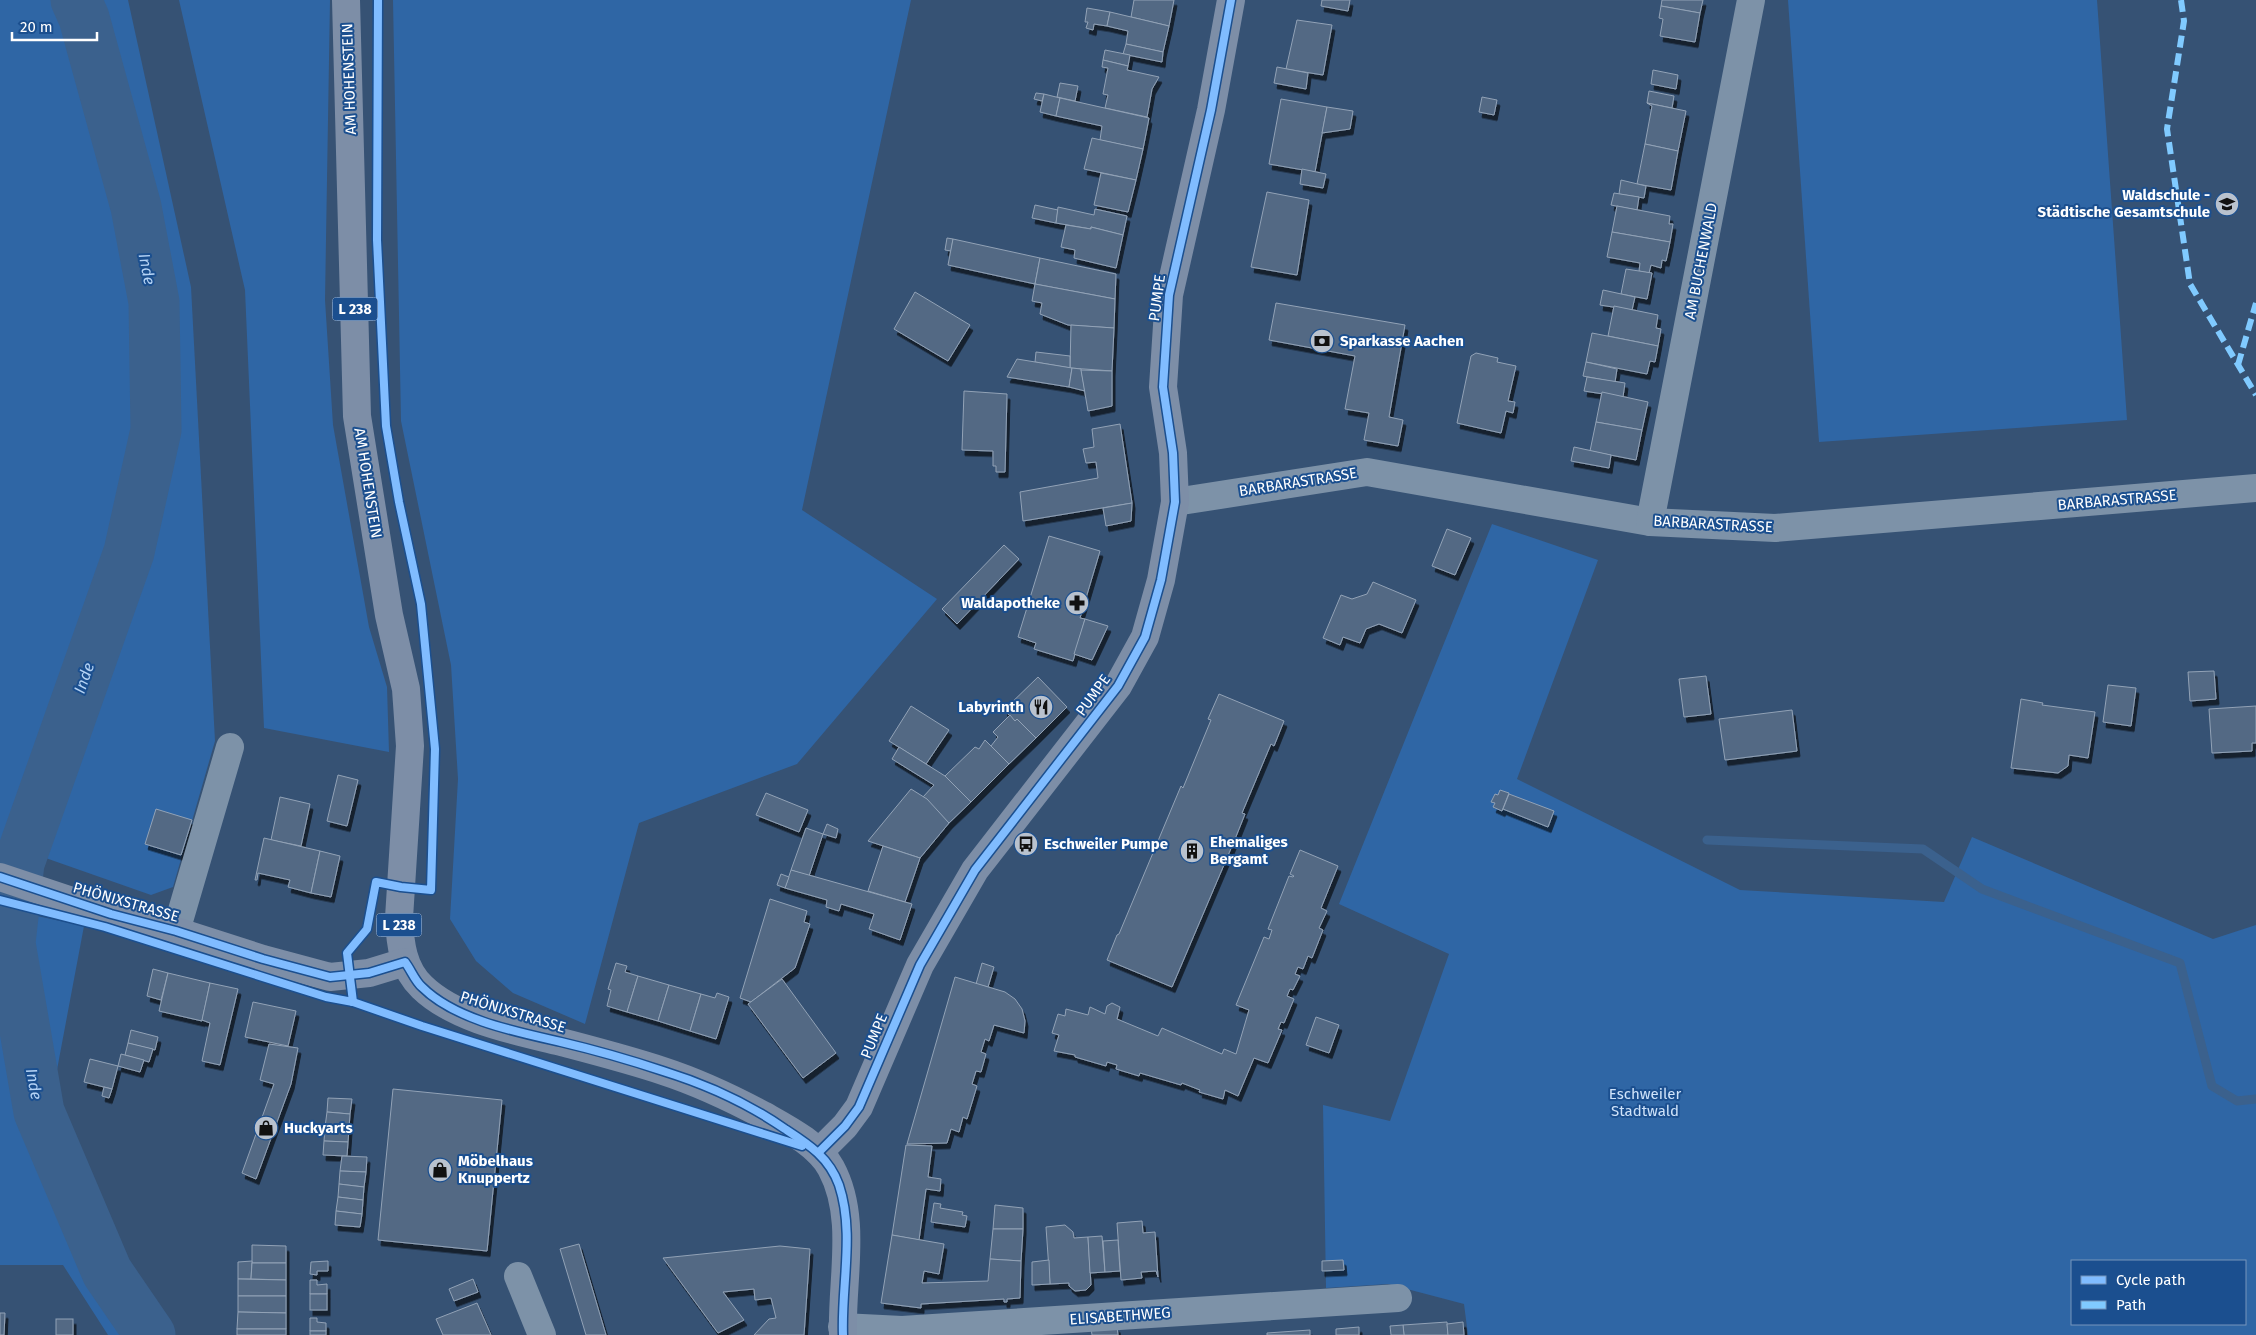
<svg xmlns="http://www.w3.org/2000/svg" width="2256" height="1335" font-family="'Fira Sans',sans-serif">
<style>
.green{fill:#2f66a5;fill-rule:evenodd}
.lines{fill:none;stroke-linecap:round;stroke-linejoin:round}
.stream{stroke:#3b618d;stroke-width:9}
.river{stroke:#3b618d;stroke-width:51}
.building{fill:#526984;stroke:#92a2b6;filter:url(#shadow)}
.minor{stroke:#7d92a8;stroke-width:28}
.major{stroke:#7d8ea7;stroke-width:28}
.quiet{stroke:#80caff;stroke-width:6;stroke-dasharray:12 6;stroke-linecap:butt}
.cycleway-casing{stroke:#1b4f8f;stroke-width:11}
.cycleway{stroke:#80bcff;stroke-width:8}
.labels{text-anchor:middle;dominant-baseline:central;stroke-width:4;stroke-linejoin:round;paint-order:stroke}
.shield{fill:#1b4f8f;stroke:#bbcadd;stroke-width:1}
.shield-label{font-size:14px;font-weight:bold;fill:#fff}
.street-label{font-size:15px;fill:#fff;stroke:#1b4f8f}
.poi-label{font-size:15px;font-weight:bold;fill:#fff;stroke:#1b4f8f;text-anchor:start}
.park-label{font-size:15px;fill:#cfe3fa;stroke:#1b4f8f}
.water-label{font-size:16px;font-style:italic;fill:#b5d3f5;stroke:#1b4f8f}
</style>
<defs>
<filter id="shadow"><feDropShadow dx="3" dy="5.5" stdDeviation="0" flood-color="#0009"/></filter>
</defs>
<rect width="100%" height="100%" fill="#365274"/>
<g class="green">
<path d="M0 0H128L191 287 215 741 173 887 151 895 0 842Z"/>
<path d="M179 0H330L325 300 333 425 369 627 387 687 389 752 264 728 245 290Z"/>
<path d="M393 0H911L802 510 937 599 797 764 639 823 585 1024 513 993 476 961 450 919 458 779 451 665 401 421Z"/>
<path d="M1788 0H2097L2127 420 1819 442Z"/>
<path d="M1492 524 1598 560 1517 779 1740 890 1944 902 1972 837 2213 939 2256 925V1335H1468L1464 1304 1388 1284 1326 1288 1323 1105 1390 1121 1449 954 1339 904ZM2072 1261H2245V1324H2072Z"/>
<path d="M0 908 84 926 50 1107 118 1259 167 1335H108L63 1265H0Z"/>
</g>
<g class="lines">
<path class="stream" d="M1707 840 1923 849 1982 889 2180 963 2212 1086 2237 1101 2256 1099"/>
<path class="river" d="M76 0 84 18 136 207 154 302 156 430 129 552 19 863 10 943 39 1112 107 1272 150 1335"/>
</g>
<g class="building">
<path d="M1134 0H1174L1169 26 1131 17Z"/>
<path d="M1322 0H1350L1348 11 1321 6Z"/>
<path d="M1662 0H1703L1700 13 1661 6Z"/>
<path d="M1661 6 1700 13 1695 42 1660 36 1663 19 1659 18Z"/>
<path d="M1087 8 1110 12 1107 26 1094 24 1093 30 1086 28 1088 22H1085Z"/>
<path d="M1110 12 1169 26 1163 52 1126 44 1128 31 1107 26Z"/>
<path d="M1297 20 1332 25 1323 75 1286 69Z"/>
<path d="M1126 44 1163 52 1162 62 1123 54Z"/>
<path d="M1105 50 1130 55 1128 66 1103 60Z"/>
<path d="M1103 60 1128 66 1127 70 1159 77 1152 89 1147 117 1105 108 1108 95 1103 94 1108 68 1102 67Z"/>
<path d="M1277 67 1308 73 1306 89 1274 83Z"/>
<path d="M1653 70 1678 75 1676 89 1651 84Z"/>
<path d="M1060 83 1078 86 1075 101 1057 97Z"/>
<path d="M1649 91 1674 96 1672 108 1647 103Z"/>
<path d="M1036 93 1044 94 1042 101 1034 99Z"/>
<path d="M1044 94 1060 98 1056 116 1040 112Z"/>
<path d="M1482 97 1497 100 1494 115 1479 112Z"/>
<path d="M1060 98 1149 118 1143 149 1100 140 1102 126 1056 116Z"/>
<path d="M1281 99 1327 107 1315 172 1269 164Z"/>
<path d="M1647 103 1686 111 1678 151 1645 144 1652 106Z"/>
<path d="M1327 107 1353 111 1350 129 1322 133Z"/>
<path d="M1092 138 1143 149 1136 180 1084 169Z"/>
<path d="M1645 144 1678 151 1671 190 1637 184Z"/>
<path d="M1302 169 1326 174 1323 188 1300 184Z"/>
<path d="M1101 173 1136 180 1128 212 1094 205Z"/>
<path d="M1621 180 1646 186 1644 198 1619 194Z"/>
<path d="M1267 192 1309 200 1297 275 1251 267Z"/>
<path d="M1614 193 1639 197 1637 210 1611 205Z"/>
<path d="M1035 205 1058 210 1056 223 1032 218Z"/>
<path d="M1617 206 1670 216 1669 224H1673L1670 242 1612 232Z"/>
<path d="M1058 207 1094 215 1095 209 1127 216 1123 235 1091 227V229L1056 223Z"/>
<path d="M1066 225 1091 229V227L1123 235 1116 268 1074 258 1075 250 1061 247Z"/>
<path d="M1612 232 1670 242 1666 261 1662 260 1661 268 1651 265 1649 273 1639 271 1640 263 1607 257Z"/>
<path d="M947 238 953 239 951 251 945 250Z"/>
<path d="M953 239 1040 258 1035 284 948 265Z"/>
<path d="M1040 258 1116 274 1115 299 1035 284Z"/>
<path d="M1626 269 1652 273 1647 299 1621 294Z"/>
<path d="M1035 284 1115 299 1114 328 1068 325 1040 314 1042 303 1032 301Z"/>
<path d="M1603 290 1635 297 1632 310 1600 305Z"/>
<path d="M915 292 970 325 948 361 894 329Z"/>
<path d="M1276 303 1405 325 1389 417 1403 420 1398 446 1364 440 1369 413 1345 409 1355 356 1269 340Z"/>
<path d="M1614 306 1658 315 1656 328 1661 329 1658 346 1608 336Z"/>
<path d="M1071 325 1114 328 1112 371 1070 368Z"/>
<path d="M1592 333 1658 346 1655 362 1650 361 1647 374 1586 362Z"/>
<path d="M1036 352 1070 356V368L1035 362Z"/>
<path d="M1476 353 1498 358 1497 362 1516 366 1508 401 1515 402 1513 413 1506 411 1501 433 1457 423 1471 356Z"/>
<path d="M1017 359 1072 368 1069 387 1007 377Z"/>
<path d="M1586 362 1617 369 1615 382 1583 376Z"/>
<path d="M1072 368 1081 369 1085 391 1069 387Z"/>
<path d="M1081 370 1112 371V406L1088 411Z"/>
<path d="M1587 377 1625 383 1623 397 1584 391Z"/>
<path d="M964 391 1007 394 1005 472H996V466H993V451L962 450Z"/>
<path d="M1602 392 1648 402 1642 430 1596 422Z"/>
<path d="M1596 422 1642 430 1636 460 1590 451Z"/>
<path d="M1120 424 1132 503 1023 521 1020 492 1098 478 1096 462 1086 463 1083 449 1094 447 1092 429Z"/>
<path d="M1574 447 1611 455 1609 468 1571 461Z"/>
<path d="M1132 503 1131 521 1106 526 1103 508Z"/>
<path d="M1447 529 1471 538 1455 575 1432 566Z"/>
<path d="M1049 536 1100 551 1080 618 1085 619 1073 661 1034 649 1036 643 1018 637Z"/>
<path d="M1004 545 1019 559 957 624 942 609Z"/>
<path d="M1373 582 1416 600 1402 633 1379 624 1366 629 1360 643 1343 637 1340 645 1323 638 1341 595 1352 599 1367 594Z"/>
<path d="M1085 619 1108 626 1092 660 1074 654Z"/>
<path d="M2214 671 2216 699 2190 701 2188 672Z"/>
<path d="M1706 676 1711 714 1684 717 1679 679Z"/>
<path d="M1038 677 1067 707 1036 738 1017 719 1015 721 1004 710Z"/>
<path d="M2108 685 2136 688 2131 726 2103 722Z"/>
<path d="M1219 694 1284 721 1274 746 1271 744 1242 813 1245 814 1235 839 1172 987 1107 960 1117 935 1119 934 1181 786 1183 788 1211 720 1208 719Z"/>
<path d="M2021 699 2043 703 2042 705 2095 712 2088 758 2069 755 2068 766 2058 773 2011 768Z"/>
<path d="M911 706 949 730 926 764 889 741Z"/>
<path d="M2256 706V743H2252V751L2212 753 2209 709Z"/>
<path d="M1792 710 1797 751 1725 760 1719 719Z"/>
<path d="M1010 715 1015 721 1017 719 1036 738 1009 764 991 746 998 737 993 732Z"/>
<path d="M985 740 1009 764 971 802 945 776 975 747 979 749Z"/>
<path d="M899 747 945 776 971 802 949 823 923 797 934 785 892 759Z"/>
<path d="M338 775 358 780 347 826 327 821Z"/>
<path d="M911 789 927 799 949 823 920 858 868 841Z"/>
<path d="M1500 790 1509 793 1502 811 1493 807 1495 803 1491 802 1495 794 1498 795Z"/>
<path d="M766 793 808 810 799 832 756 815Z"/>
<path d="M1509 794 1554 811 1548 827 1503 809Z"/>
<path d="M280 797 310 804 301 846 271 840Z"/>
<path d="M156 809 192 820 181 855 145 844Z"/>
<path d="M827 824 838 829 836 838 823 834Z"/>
<path d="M806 828 823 834 809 876 791 870Z"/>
<path d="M264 838 320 851 311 893 288 887 290 880 258 873 257 880H255Z"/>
<path d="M883 846 920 858 905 902 868 891Z"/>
<path d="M1300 850 1338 866 1321 908 1327 911 1319 928 1323 930 1312 958 1308 956 1303 969 1298 967 1295 974 1300 976 1293 990 1290 989 1287 996 1294 999 1284 1023 1281 1022 1278 1029 1282 1030 1268 1063 1254 1058 1238 1096 1225 1090 1223 1099 1199 1092 1200 1090 1182 1083 1181 1085 1140 1073 1139 1076 1116 1069 1117 1065 1107 1062 1106 1066 1075 1057V1055L1054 1051 1059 1035 1052 1033 1058 1014 1065 1016 1066 1009 1088 1015 1090 1007 1105 1014 1107 1006 1112 1003 1120 1007 1117 1019 1158 1036 1162 1028 1222 1054 1224 1049 1236 1054 1249 1010 1236 1005 1264 937 1269 939 1272 930 1268 929 1289 876 1293 877 1294 876 1290 874Z"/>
<path d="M320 851 340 856 331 897 311 893Z"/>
<path d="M791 870 912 904 900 940 869 929 874 914 841 904 839 911 826 907 827 900 785 888Z"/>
<path d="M781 874 789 877 785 888 777 885Z"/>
<path d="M770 899 807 911 804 922 810 924 795 968 751 1002 740 998Z"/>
<path d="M616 963 627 966 625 972 638 976 627 1012 607 1006 611 990 608 989Z"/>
<path d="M982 963 994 967 988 987 976 984Z"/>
<path d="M153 969 168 973 161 1000 147 996Z"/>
<path d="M168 973 210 983 202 1021 159 1011Z"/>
<path d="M638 976 669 985 658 1021 627 1012Z"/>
<path d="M955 977 1005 992 1015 999 1022 1009 1025 1021 1024 1033 994 1025 989 1041 985 1039 981 1052 986 1054 981 1072 976 1071 972 1084 977 1086 967 1119 963 1117 959 1132 951 1129 947 1143 907 1144Z"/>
<path d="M782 979 836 1053 803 1078 748 1004Z"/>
<path d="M210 983 238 989 220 1065 202 1061 210 1023 202 1020Z"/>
<path d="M669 985 701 994 690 1031 658 1021Z"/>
<path d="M717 993 729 997 716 1039 690 1031 701 994 715 998Z"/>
<path d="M253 1002 296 1011 288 1046 245 1037Z"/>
<path d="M1316 1017 1339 1025 1329 1053 1306 1045Z"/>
<path d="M131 1030 158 1037 155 1050 128 1043Z"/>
<path d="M128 1043 153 1049 149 1062 125 1055Z"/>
<path d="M269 1044 298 1048 291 1084 256 1179 242 1173 274 1084 260 1080Z"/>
<path d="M121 1054 144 1060 140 1072 118 1066Z"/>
<path d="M90 1059 118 1066 112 1089 84 1082Z"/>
<path d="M104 1087 112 1089 109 1098 102 1096Z"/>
<path d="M393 1089 502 1100 487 1251 378 1240Z"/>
<path d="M328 1098 352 1099 350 1114 327 1112Z"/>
<path d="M327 1112 350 1114 349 1128 325 1127Z"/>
<path d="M325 1127 349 1128 348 1142 324 1141Z"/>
<path d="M324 1141 348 1142 347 1156 323 1155Z"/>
<path d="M906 1145 932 1146 928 1177 941 1179 940 1191 926 1189 919 1240 892 1235Z"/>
<path d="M342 1156 367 1157 366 1172 340 1171Z"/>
<path d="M340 1171 366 1172 364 1187 339 1184Z"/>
<path d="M339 1184 364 1187 363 1200 338 1197Z"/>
<path d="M338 1197 363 1200 362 1214 336 1211Z"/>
<path d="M934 1203 941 1204 940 1208 963 1212 962 1215 967 1216 965 1227 931 1222Z"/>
<path d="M995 1205 1023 1208V1229H993Z"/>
<path d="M336 1211 362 1214 360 1227 335 1225Z"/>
<path d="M1142 1221 1143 1233 1155 1232 1158 1277 1156 1271 1141 1272 1142 1278 1121 1280 1117 1223Z"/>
<path d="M1065 1225 1073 1232 1074 1238 1088 1237 1091 1285 1086 1290 1075 1291 1069 1286V1283L1050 1284 1046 1227Z"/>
<path d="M993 1229H1023L1021 1261 990 1259Z"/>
<path d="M892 1235 944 1244 939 1274 924 1271 922 1283 988 1281 990 1259 1021 1261 1020 1298 1007 1299V1302H1004V1299L921 1304V1308L881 1303Z"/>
<path d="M1102 1236 1105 1272 1090 1273 1088 1237Z"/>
<path d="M1118 1240 1120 1271 1105 1272 1103 1241Z"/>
<path d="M579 1244 606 1335H586L560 1249Z"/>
<path d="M252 1245 286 1246V1263H252Z"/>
<path d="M780 1246 810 1249 804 1335H754L769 1319 776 1318 771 1298 755 1300 754 1289 723 1292 744 1320 718 1333 663 1258Z"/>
<path d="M1049 1260 1050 1284 1032 1285V1262Z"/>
<path d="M1343 1260 1344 1270 1322 1271V1261Z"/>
<path d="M252 1261 251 1279H238V1262Z"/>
<path d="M328 1261V1271H317V1275L310 1274 311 1262Z"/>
<path d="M252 1263H286V1280L251 1279Z"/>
<path d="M238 1279 286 1280V1296H238Z"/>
<path d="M473 1279 478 1292 454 1301 449 1289Z"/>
<path d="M310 1280H317V1285L327 1284V1294H310Z"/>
<rect x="310" y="1294" width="17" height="16"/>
<path d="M238 1296H286V1313L238 1312Z"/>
<path d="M477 1303 491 1335H443L436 1319Z"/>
<path d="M238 1312 286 1313V1329H237Z"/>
<path d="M0 1313H5L4 1335H0Z"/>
<path d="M310 1318H317V1322L326 1323V1331H310Z"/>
<rect x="56" y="1319" width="17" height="16"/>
<path d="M1447 1322 1448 1335H1404L1403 1325Z"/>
<path d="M1463 1322 1464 1335H1448L1447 1324Z"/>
<path d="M1403 1325 1404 1335H1391L1390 1326Z"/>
<path d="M1117 1327 1118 1335H1092L1091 1328Z"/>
<path d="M1359 1327V1335H1336V1329Z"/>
<rect x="237" y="1329" width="49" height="6"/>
<path d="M1310 1330V1335H1267V1333Z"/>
<rect x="310" y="1331" width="16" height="4"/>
</g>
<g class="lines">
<g class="minor">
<path d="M1175 502 1367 472 1650 522 1775 528 2256 488"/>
<path d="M1650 522 1751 0"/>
<path d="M176 931 230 747"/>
<path d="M518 1276 542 1335"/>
<path d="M842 1327 902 1330 1398 1298"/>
</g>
<g class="major">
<path d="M346 0 357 416 389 615 406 689 410 746 399 918C400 944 403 969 422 987 456 1020 517 1031 561 1042 595 1051 630 1060 663 1071 697 1082 731 1098 763 1115 786 1128 818 1144 831 1168 858 1218 841 1280 843 1335"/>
<path d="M0 877 111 914 176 931 263 959 330 977 369 973 405 962"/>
<path d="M819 1152 845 1126 859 1107 920 965 975 870 1118 686 1145 637 1161 580 1175 502 1173 453 1163 387 1169 295 1211 110 1231 0"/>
</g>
<g class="quiet">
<path d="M2181 0 2184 21 2167 129 2190 284 2256 395"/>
<path d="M2238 365 2256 303"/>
</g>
<g class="cycleway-casing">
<g id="cycleway">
<path d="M0 877 111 914 176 931 263 959 330 977 369 973 405 962C411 970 415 981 422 987 455 1020 517 1032 561 1042 595 1050 630 1060 663 1071 705 1084 749 1104 785 1129 808 1144 829 1157 839 1185 855 1233 841 1286 843 1335"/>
<path d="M0 900 105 927 326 997 353 1002 422 1026 802 1146"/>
<path d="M353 1002 347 953 367 929 376 882 401 887 431 890 435 749 421 604 399 502 386 426 377 240 378 0"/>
<path d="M819 1152 845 1126 859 1107 920 965 975 870 1118 686 1145 637 1161 580 1175 502 1173 453 1163 387 1169 295 1211 110 1231 0"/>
</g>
</g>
<use href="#cycleway" class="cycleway"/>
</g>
<defs>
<g id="school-disc" transform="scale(1.25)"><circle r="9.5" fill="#b9c2ce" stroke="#1b4f8f"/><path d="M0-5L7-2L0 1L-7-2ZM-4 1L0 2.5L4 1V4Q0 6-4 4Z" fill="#111"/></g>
<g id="bank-disc" transform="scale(1.25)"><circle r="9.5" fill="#b9c2ce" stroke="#1b4f8f"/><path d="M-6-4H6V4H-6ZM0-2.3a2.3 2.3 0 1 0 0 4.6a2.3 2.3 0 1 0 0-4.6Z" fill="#111"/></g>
<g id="pharmacy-disc" transform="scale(1.25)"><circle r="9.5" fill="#b9c2ce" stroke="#1b4f8f"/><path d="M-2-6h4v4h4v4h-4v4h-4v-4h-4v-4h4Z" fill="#111"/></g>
<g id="restaurant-disc" transform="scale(1.25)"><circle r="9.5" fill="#b9c2ce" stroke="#1b4f8f"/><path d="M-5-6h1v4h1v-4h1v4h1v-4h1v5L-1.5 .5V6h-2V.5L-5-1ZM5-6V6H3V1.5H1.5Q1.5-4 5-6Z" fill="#111"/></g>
<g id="bus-disc" transform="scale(1.25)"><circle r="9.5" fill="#b9c2ce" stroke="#1b4f8f"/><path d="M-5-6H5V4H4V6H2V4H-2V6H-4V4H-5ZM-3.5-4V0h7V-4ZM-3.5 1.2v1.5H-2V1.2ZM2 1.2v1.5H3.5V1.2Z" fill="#111"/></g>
<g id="building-disc" transform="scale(1.25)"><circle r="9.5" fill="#b9c2ce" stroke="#1b4f8f"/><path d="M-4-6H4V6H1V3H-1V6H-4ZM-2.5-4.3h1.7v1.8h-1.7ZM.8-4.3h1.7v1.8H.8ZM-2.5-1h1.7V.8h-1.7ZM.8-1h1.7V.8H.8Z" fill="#111"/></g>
<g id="shop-disc" transform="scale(1.25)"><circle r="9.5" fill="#b9c2ce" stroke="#1b4f8f"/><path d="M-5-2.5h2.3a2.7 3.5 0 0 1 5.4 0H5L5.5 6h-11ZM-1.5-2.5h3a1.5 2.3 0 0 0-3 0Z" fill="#111"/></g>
</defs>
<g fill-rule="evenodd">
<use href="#school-disc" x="2227" y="204"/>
<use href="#bank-disc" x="1322" y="341"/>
<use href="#pharmacy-disc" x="1077" y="603"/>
<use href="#restaurant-disc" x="1041" y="707"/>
<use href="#bus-disc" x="1026" y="844"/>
<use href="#building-disc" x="1192" y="851"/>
<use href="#shop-disc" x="266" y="1128"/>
<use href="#shop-disc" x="440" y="1170"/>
</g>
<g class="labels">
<g class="shield">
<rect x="332.5" y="297.5" width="45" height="23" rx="4"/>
<rect x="376.5" y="913.5" width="45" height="23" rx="4"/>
</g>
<g class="shield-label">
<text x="355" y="309">L 238</text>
<text x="399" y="925">L 238</text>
</g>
<g class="street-label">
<text transform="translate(349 79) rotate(-92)">AM HOHENSTEIN</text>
<text transform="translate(1701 261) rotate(-79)">AM BUCHENWALD</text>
<text transform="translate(1157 298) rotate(-82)">PUMPE</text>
<text transform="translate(1298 482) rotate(-9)">BARBARASTRASSE</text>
<text transform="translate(368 483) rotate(81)">AM HOHENSTEIN</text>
<text transform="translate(2117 500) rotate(-5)">BARBARASTRASSE</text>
<text transform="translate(1713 524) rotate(3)">BARBARASTRASSE</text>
<text transform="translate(1093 695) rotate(-54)">PUMPE</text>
<text transform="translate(126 902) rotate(16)">PHÖNIXSTRASSE</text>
<text transform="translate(513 1012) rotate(17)">PHÖNIXSTRASSE</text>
<text transform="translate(874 1036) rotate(-68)">PUMPE</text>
<text transform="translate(1120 1316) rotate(-4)">ELISABETHWEG</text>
</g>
<g class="poi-label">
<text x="2210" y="195" text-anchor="end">Waldschule -<tspan x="2210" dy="17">Städtische Gesamtschule</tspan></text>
<text x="1340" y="341">Sparkasse Aachen</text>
<text x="1060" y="603" text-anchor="end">Waldapotheke</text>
<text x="1024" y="707" text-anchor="end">Labyrinth</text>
<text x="1210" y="842">Ehemaliges<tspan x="1210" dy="17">Bergamt</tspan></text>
<text x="1044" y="844">Eschweiler Pumpe</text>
<text x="284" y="1128">Huckyarts</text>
<text x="458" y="1161">Möbelhaus<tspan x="458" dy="17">Knuppertz</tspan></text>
</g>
<g class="park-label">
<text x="1645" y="1094">Eschweiler<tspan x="1645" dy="17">Stadtwald</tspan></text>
</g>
<g class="water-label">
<text transform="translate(147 269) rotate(79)">Inde</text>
<text transform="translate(84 678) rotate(-71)">Inde</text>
<text transform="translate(34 1084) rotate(80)">Inde</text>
</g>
</g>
<rect x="2071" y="1260" width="175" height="65" fill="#1b4f8f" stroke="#7695bc"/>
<rect x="2081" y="1276" width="25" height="8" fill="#80bcff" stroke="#7695bc"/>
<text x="2116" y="1285" font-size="15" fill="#ffffff">Cycle path</text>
<rect x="2081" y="1301" width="25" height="8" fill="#80caff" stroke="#7695bc"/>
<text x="2116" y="1310" font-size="15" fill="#ffffff">Path</text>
<path d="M12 32v8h85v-8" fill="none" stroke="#ffffff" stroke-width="2.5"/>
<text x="20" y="32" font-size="15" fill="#ffffff" stroke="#1b4f8f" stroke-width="4" paint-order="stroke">20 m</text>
</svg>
